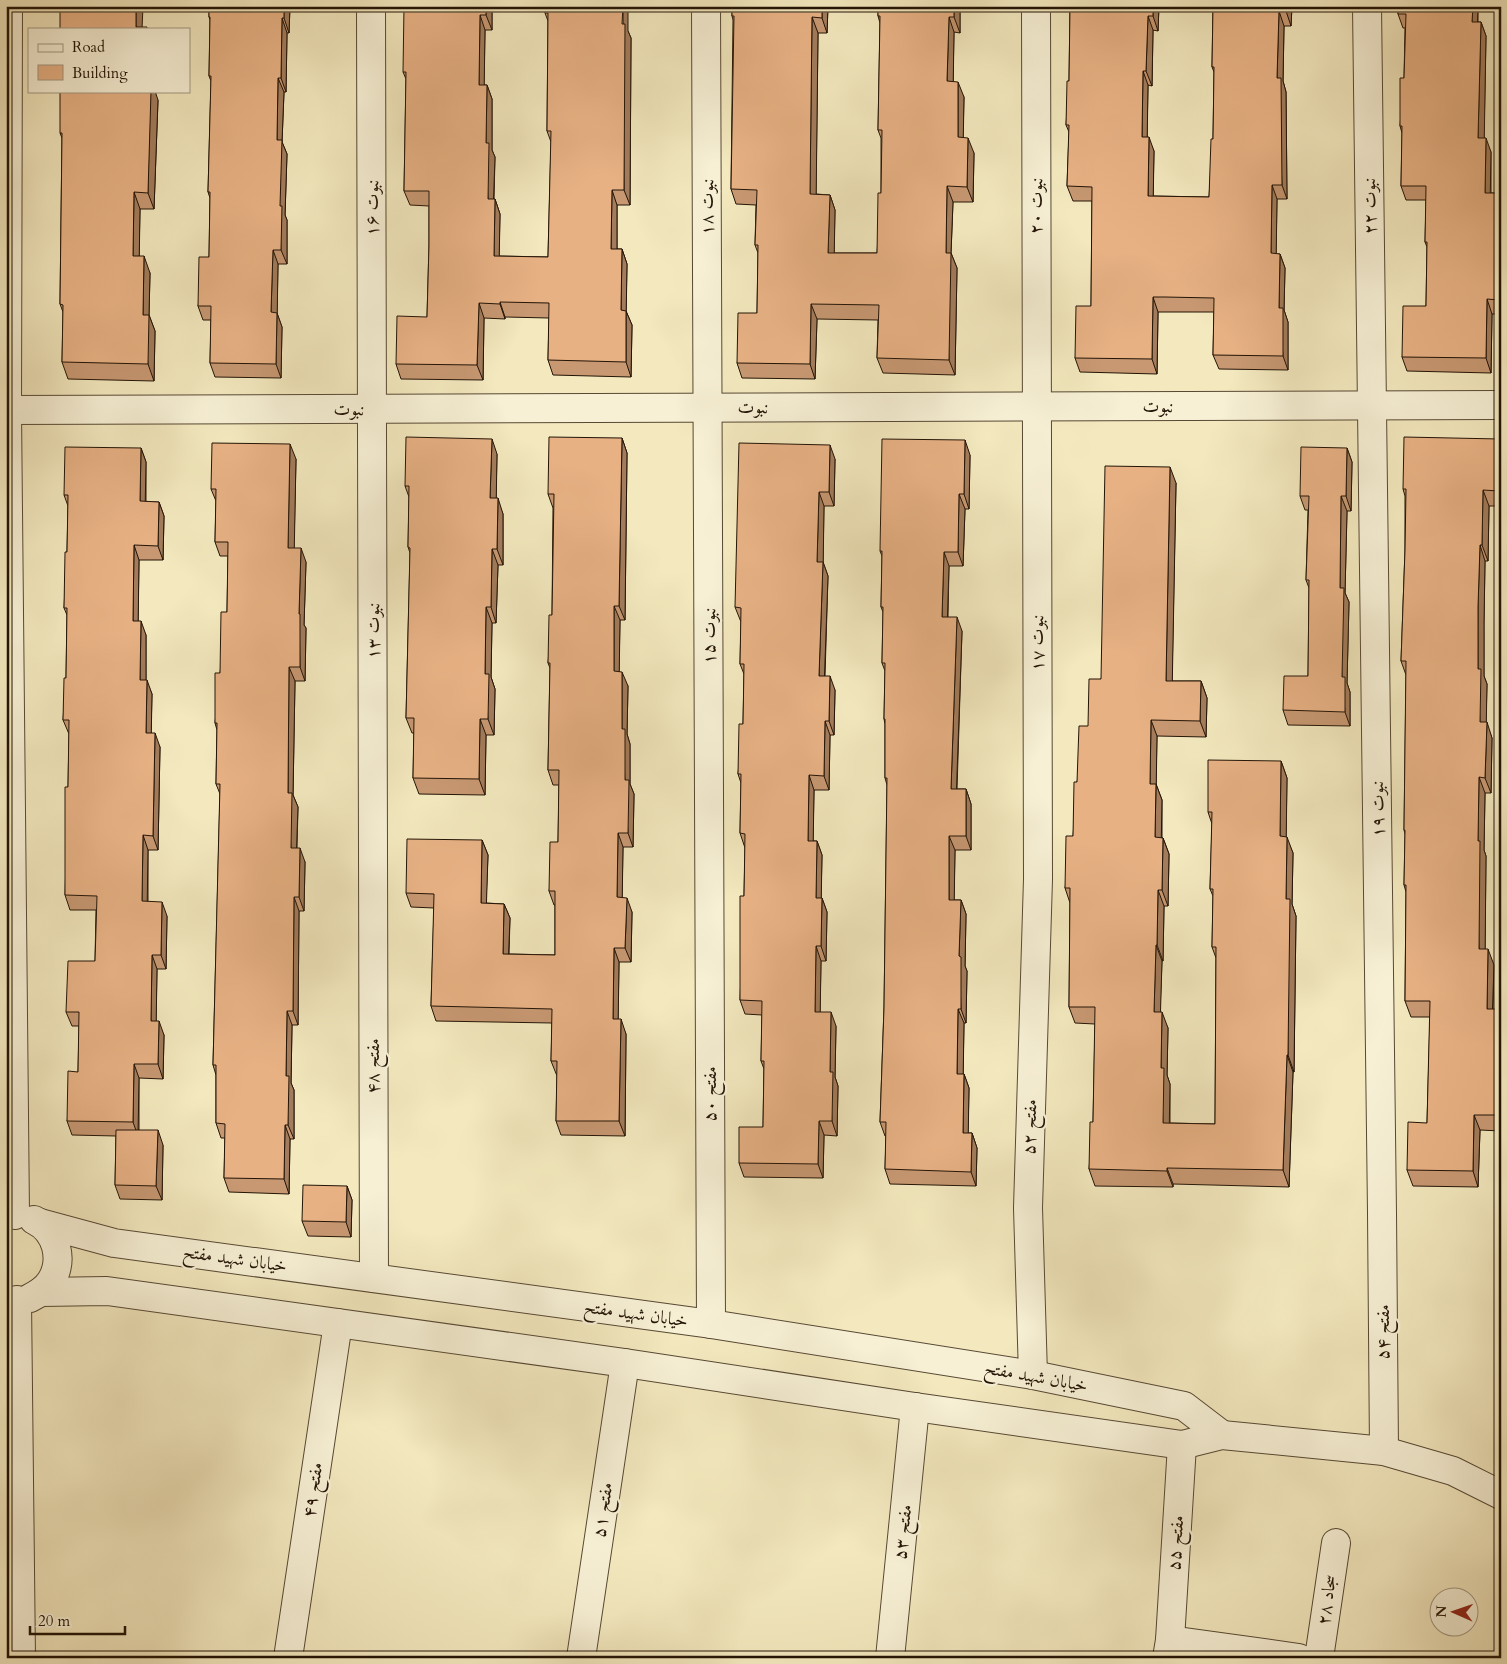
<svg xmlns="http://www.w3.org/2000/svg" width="1507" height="1664" font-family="Cardo,Amiri,serif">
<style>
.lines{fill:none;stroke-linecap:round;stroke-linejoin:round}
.minor-casing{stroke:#574934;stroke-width:30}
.minor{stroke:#f7f0d5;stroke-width:28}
.wall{fill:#c79872;stroke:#231406}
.shaded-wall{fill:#a27c5c;stroke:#231406}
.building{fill:#e7b184;stroke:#231406}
.labels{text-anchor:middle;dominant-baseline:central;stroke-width:4.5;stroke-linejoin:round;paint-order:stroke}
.street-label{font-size:18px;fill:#231406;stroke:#f7f0d5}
</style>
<rect width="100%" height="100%" fill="#f3e8be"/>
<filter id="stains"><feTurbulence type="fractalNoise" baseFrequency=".004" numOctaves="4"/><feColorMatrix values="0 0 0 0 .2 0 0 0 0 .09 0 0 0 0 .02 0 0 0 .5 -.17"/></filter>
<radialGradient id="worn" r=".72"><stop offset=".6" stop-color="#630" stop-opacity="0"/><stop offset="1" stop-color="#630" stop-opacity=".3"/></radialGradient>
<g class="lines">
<g class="minor-casing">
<g id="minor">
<path d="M8 6 7 410 15 1215"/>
<path d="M371 6 374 1278"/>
<path d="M706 6 711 1324"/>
<path d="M1367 6 1382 1213 1384 1451"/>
<path d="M6 410 1501 405"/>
<path d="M40 1223 114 1243 711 1324 1033 1375 1184 1406 1222 1435"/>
<path d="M41 1292 107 1291 625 1363 915 1407 1182 1445 1222 1435 1384 1451 1453 1471 1501 1495"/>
<path d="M30 1298C38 1294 46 1289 51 1281 64 1260 57 1231 34 1220"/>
<path d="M17 1300 21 1658"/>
<path d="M1033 1375 1028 1208 1038 879 1036 6"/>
<path d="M1170 1640 1299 1658"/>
<path d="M288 1658 338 1323"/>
<path d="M581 1658 625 1363"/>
<path d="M890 1658 915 1407"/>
<path d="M1167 1658 1170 1640 1182 1445"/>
<path d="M1319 1658 1336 1543"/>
</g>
</g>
<use href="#minor" class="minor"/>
</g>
<g class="wall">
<path d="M209 6H290L289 33H287L286 92H284L282 142 287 154 285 215 287 220V264H278L277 313 282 327 281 378 215 377 210 363 211 320H203L198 306 209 257 210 198 208 192 211 81 209 76 210 20 209 17Z"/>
<path d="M492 6V30H485L484 85H487L492 99V150L495 157 494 199H495L500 214 499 256 548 257 551 142 547 131 548 21 545 13V6L628 31 631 38 630 205H617V249H622L627 264 626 311 632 325 631 377 553 375 548 360 549 318 505 317V319L484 318 483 380 401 379 396 364 427 317 429 245V206L410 205 404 191 406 79 403 72Z"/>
<path d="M732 6H828L827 33H818L816 194 830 195 835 210 834 253H877L881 193V138L878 130 880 23 878 16V6H960V33L954 32 953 82 964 97 963 138 974 153 973 202H953L951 253 957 268 955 375 883 373 877 358 878 320 817 319 815 379 742 378 737 363 757 313 758 253 755 245 756 205 736 204 731 189 733 20 732 16Z"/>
<path d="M1070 6H1159L1158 31 1153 30 1152 86 1148 85 1147 137 1154 151 1153 196 1209 197 1213 139 1214 72 1212 67 1213 6H1292L1291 26H1284L1283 81 1286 92 1287 199H1277L1276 254H1280L1285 268 1284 310 1288 322V370L1219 369 1213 355 1214 312H1158L1157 374 1080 372 1075 358 1091 306 1092 201H1073L1067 186 1069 132 1066 125 1069 81Z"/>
<path d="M1398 6H1478V22H1481L1486 36 1484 138 1491 152V193H1501V314H1492L1491 373 1407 371 1402 357 1426 306 1427 247 1425 242 1426 200H1406L1401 186 1402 133 1400 126 1404 78 1405 28H1403L1398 14Z"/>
<path d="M158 100 154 209H140L139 256 150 273 149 315 155 331 154 381 68 379 62 362 63 312 60 304 62 138 60 133Z"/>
<path d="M622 438 627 453 625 620H620L619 672 628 686 627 734 630 744V784L634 794 633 847H623L622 898 632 912 631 962H619L618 1019 626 1034 625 1136 561 1135 556 1121 557 1076 551 1061 552 1023 436 1021 431 1006 434 908 411 907 406 893 482 840 488 855 486 903 504 904 510 918 509 954 555 955V905H554L549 891 558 842 559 785H553L548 770 550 668 548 663 552 615 553 508 548 494Z"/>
<path d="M1501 441V506H1489L1488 561H1485L1484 623V676L1487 684 1486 722 1492 738 1491 793H1485L1484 850 1486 856 1485 949 1494 965 1493 1009 1501 1020V1131L1480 1130 1478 1187 1413 1186 1407 1170 1427 1123 1430 1017H1411L1405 1001 1406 892 1404 885 1405 834 1404 830 1406 675 1401 661 1405 550V496L1403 489Z"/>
<path d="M141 448 146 462V502H159L164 516 163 560H139L138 621 146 635V680L152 694 151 733 160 747 158 850H148V902L167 916 166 969H157L156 1021 164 1035 163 1079 139 1078V1130L163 1145 162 1200 120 1199 115 1185 116 1136 72 1135 67 1121 78 1072 79 1026H72L66 1012 95 961 96 910H70L65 895 68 787 69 734 63 720 66 678 67 615 64 608 67 552 68 506 64 495Z"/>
<path d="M1347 448 1352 462 1351 511H1347L1345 593 1349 602 1347 683 1350 692V726L1288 725 1283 710 1308 676 1309 588 1306 580 1308 510H1305L1300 496Z"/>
<path d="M497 454 496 498 503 514V565H498L496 623H492L491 677 495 689 494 735H486L485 795 419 794 413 778 414 733H412L406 718 410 553 408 547 409 497 405 486Z"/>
<path d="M970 455 969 509H965L963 566H949L948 617 962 631 957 789H966L971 804V850H955L954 900H961L966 914 965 966 967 971 966 1023H964L963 1074H964L969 1088 968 1133H972L977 1148 976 1186 890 1184 885 1169 886 1136H885L880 1122 884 1008 887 785 885 778V724L884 719 885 671 882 663 883 612 881 607 882 556 880 551Z"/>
<path d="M296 459 294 548 306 562 304 625 306 628 305 681H295L293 795 298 807 297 848 305 862 304 911H299L298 1025H292L291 1083 294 1090V1139H290L289 1194 229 1192 224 1178 225 1138H221L216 1123V1075L213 1065 220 794 216 784 217 730 215 723 220 673 227 612 228 556H220L215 542 216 501 211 489Z"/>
<path d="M835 459 834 506H824L823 562 828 576 825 676 835 690 834 735H830L829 790H814L813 841H817L822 855 821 898H822L827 912 826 961H821L820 1012 836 1026 835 1077 838 1086 837 1136 824 1135 823 1178 744 1177 739 1163 763 1127 764 1069 761 1061 762 1015 745 1014 740 1000 744 896 745 848 740 833 741 783 738 774 743 724 744 674 740 664 741 622 735 607Z"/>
<path d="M1176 483 1172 681H1201L1207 698 1206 737 1157 736 1156 784 1162 800V838H1163L1169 854 1168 906H1164L1163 961H1162L1160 1012 1168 1028 1167 1075 1170 1084V1123L1215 1124 1216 958 1212 947 1213 896 1210 889 1212 824 1208 812 1281 761 1287 778 1286 837 1293 853 1292 904 1296 916 1294 1072H1293L1289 1187 1173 1184V1187L1095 1186 1089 1169 1093 1122 1095 1024 1075 1023 1069 1007 1070 903 1065 888 1073 836 1077 782 1101 679Z"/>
<path d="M347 1186 352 1200 351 1237 308 1236 302 1221Z"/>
</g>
<g class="shaded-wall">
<path d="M136 6H143L142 29 136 27Z"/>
<path d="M284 6H290L289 33 284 18Z"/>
<path d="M486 6H492V30L486 15Z"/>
<path d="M623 6H628V31L631 38 630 205 624 190Z"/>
<path d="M822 6H828L827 33 822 18Z"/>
<path d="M954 6H960V33L954 17Z"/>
<path d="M1153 6H1159L1158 31 1153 16Z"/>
<path d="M1286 6H1292L1291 26 1286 11Z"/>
<path d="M1473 6H1478L1477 36 1472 22Z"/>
<path d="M1279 11 1284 26 1283 81 1286 92 1287 199 1282 185 1277 78Z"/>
<path d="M480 15 485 30 484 99 479 85Z"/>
<path d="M1148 16 1153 30 1152 86 1146 71Z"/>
<path d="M812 17 818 33 816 210 810 194Z"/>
<path d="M949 17 954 32 953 97 947 81Z"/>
<path d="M282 18 287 33 286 92 281 78Z"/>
<path d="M1481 22 1486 36 1484 152 1478 138Z"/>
<path d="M1143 71 1148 85 1147 151 1142 137Z"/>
<path d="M278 78 284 92 282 142 287 154 285 215 287 220V264L281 250 277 140Z"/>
<path d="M958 82 964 97 963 153 958 137Z"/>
<path d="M487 85 492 99V150L495 157 493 214 488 199 486 143Z"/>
<path d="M150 91H155L158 100 154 209 148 193Z"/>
<path d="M1149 137 1154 151 1153 211 1148 196Z"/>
<path d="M968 138 974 153 973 202 967 187Z"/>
<path d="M1486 138 1491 152 1490 207 1485 193Z"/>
<path d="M1272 185 1277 199 1276 268 1271 253Z"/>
<path d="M947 186 953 202 951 253 957 268 955 375 949 360 946 253Z"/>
<path d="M612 190 617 205V264L611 249Z"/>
<path d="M134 192 140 209 139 273 133 256Z"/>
<path d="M830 195 835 210 834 268 828 253Z"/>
<path d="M495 199 500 214 499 270 494 256Z"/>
<path d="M1501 244V303L1499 300Z"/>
<path d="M622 249 627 264 626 325 621 310Z"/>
<path d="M273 250 278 264 277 327 271 312Z"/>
<path d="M1280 254 1285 268 1284 310 1288 322V370L1283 356 1279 308Z"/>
<path d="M144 256 150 273 149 315 155 331 154 381 148 364 143 315Z"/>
<path d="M1153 297 1158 312 1157 374 1152 359Z"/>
<path d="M1487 299 1492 314 1491 373 1486 358Z"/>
<path d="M500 302 505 317V319L500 304Z"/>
<path d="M479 303 484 318 483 380 477 365Z"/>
<path d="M811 304 817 319 815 379 810 364Z"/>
<path d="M626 311 632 325 631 377 626 362Z"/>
<path d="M277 313 282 327 281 378 276 364Z"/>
<path d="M622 438 627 453 625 620 619 606Z"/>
<path d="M492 439 497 454 496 514 490 498Z"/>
<path d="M1500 439 1501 441V495L1499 491Z"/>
<path d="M965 440 970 455 969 509 964 494Z"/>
<path d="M290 444 296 459 294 562 288 548Z"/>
<path d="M830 445 835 459 834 506 829 492Z"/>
<path d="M141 448 146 462 145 516 140 501Z"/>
<path d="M1347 448 1352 462 1351 511 1346 496Z"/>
<path d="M1170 467 1176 483 1172 697 1166 681Z"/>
<path d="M1483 490 1489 506 1488 561 1482 545Z"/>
<path d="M819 492 824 506 823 576 817 562Z"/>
<path d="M959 494 965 509 963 566 958 552Z"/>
<path d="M1341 496 1347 511 1345 593 1349 602 1347 683 1350 692V726L1345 712 1342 677 1340 588Z"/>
<path d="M498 498 503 514V565L497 549Z"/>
<path d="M159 502 164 516 163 560 158 546Z"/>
<path d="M134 545 139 560 138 635 133 621Z"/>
<path d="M1480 545 1485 561 1484 623V676L1487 684 1486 737 1480 722 1478 669V607Z"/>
<path d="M301 548 306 562 304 625 306 628 305 681 300 667 299 614Z"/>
<path d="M492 549 498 565 496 623 491 607Z"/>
<path d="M944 552 949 566 947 631 942 617Z"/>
<path d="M823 562 828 576 824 690 819 676Z"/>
<path d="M614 606 620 620 619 686 614 671Z"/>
<path d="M486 607 492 623 491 677 495 689 494 735 488 719 485 674Z"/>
<path d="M957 617 962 631 956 803 951 789Z"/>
<path d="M141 621 146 635V694L140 680Z"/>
<path d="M289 667 295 681 293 795 298 807 296 862 291 848 288 793Z"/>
<path d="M622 672 628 686 627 734 630 744V784L634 794 633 847 628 833 622 729Z"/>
<path d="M830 676 835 690 834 735 829 721Z"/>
<path d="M147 680 152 694 151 747 146 733Z"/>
<path d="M1201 681 1207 698 1206 737 1200 721Z"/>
<path d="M480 719 486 735 485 795 479 779Z"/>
<path d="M1151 720 1157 736 1156 800 1150 784Z"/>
<path d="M825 721 830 735 829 790 824 776Z"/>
<path d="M1487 722 1492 738 1491 793 1485 778Z"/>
<path d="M155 733 160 747 158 850 153 836Z"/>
<path d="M1281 761 1287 778 1286 853 1280 836Z"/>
<path d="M809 775 814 790 813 855 808 841Z"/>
<path d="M1479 777 1485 793 1484 850 1486 856 1485 965 1479 949 1478 841Z"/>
<path d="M1156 784 1162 800 1161 854 1155 837Z"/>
<path d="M966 789 971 804V850L966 836Z"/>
<path d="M618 833 623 847 622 912 617 897Z"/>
<path d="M143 835 148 850 147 916 142 901Z"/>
<path d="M949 836 955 850 954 914 949 900Z"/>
<path d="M1287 837 1293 853 1292 904 1296 916 1294 1072 1288 1055 1286 899Z"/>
<path d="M1163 838 1169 854 1168 906 1162 890Z"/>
<path d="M482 840 488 855 486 917 481 903Z"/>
<path d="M817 841 822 855 821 912 816 898Z"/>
<path d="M300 848 305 862 304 911 299 897Z"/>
<path d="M1158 890 1164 906 1163 961 1157 945Z"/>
<path d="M294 897 299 911 298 1025 293 1011Z"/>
<path d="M627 898 632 912 631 962 625 948Z"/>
<path d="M822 898 827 912 826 961 821 946Z"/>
<path d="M961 900 966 914 965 966 967 971 966 1023 961 1009 959 956Z"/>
<path d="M162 902 167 916 166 969 161 955Z"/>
<path d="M504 904 510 918 508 968 503 954Z"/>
<path d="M1156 945 1162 961 1160 1028 1154 1012Z"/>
<path d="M816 946 821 961 820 1026 815 1012Z"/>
<path d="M614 948 619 962 618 1034 613 1019Z"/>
<path d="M1488 949 1494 965 1492 1025 1487 1009Z"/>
<path d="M152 955 157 969 156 1035 151 1021Z"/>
<path d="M958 1009 964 1023 963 1088 957 1074Z"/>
<path d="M1497 1009 1501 1020V1128L1496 1115Z"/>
<path d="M287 1011 292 1025 291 1083 294 1090V1139L288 1125 286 1076Z"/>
<path d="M831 1012 836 1026 835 1077 838 1086 837 1136 832 1121 830 1072Z"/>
<path d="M1162 1012 1168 1028 1167 1075 1170 1084 1169 1140 1163 1123 1161 1068Z"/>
<path d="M621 1019 626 1034 625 1136 619 1121Z"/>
<path d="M159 1021 164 1035 163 1079 158 1064Z"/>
<path d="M1287 1055 1293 1072 1289 1187 1283 1170Z"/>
<path d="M134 1064 139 1078 138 1136 133 1122Z"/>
<path d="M964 1074 969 1088 968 1147 963 1133Z"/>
<path d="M1474 1115 1480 1130 1478 1187 1473 1171Z"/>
<path d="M819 1121 824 1135 823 1178 818 1164Z"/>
<path d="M285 1125 290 1139 289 1194 284 1179Z"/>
<path d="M158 1130 163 1145 162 1200 156 1186Z"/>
<path d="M972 1133 977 1148 976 1186 971 1172Z"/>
<path d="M1167 1168 1173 1184V1187L1167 1171Z"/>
<path d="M347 1186 352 1200 351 1237 346 1222Z"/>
</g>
<g class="building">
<path d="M60 6H136V27H147V29H60Z"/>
<path d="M209 6H284V18H282L281 78H278L277 140H282L280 206H282L281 250H273L271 312 277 313 276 364 210 363 211 306H198L199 257H209L210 192H208L211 76H209L210 17H209Z"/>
<path d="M404 6H486V15H480L479 85H487L486 143H489L488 199H495L494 256 548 257 551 131H547L548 13H545V6H623L622 24H625L624 190H612L611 249H622L621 310 626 311V362L548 360 549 303 500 302V304L479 303 477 365 396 364 397 316 427 317 429 245V191H404L406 72H403Z"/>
<path d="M732 6H822V18L812 17 810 194 830 195 828 253H877L878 193H881L882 130H878L880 16H878V6H954V17H949L947 81 958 82V137L968 138 967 187 947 186 946 253H951L949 360 877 358 879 305 811 304 810 364 737 363 738 313H757L758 245H755L757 190 731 189 734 16H732Z"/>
<path d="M1070 6H1153V16H1148L1146 71H1143L1142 137H1149L1148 196 1209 197 1211 139H1213L1214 67H1212L1213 6H1286V11H1279L1277 78H1281L1282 185H1272L1271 253 1280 254 1279 308H1283V356L1213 355 1214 298 1165 297H1153L1152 359 1075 358 1076 306H1091L1092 187 1067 186 1069 125H1066L1067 81H1069Z"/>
<path d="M1398 6H1473L1472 22H1481L1478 138H1486L1485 193H1501V244L1499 300 1487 299 1486 358 1402 357 1403 306H1426L1427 242H1425L1426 186H1401L1402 126H1400V78H1404L1406 14H1398Z"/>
<path d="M60 91H151L148 193 134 192 133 256H144L143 315H149L148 364 62 362 63 305 60 304 62 133H60Z"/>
<path d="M406 437 492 439 490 498H498L497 549H492L491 607H486L485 674H489L488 719H480L479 779 413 778 414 718H406L410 548 408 547 409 486H405Z"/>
<path d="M549 437 622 438 619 606H614V671L622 672V729H625V780H629L628 833H618L617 897 627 898 625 948H614L613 1019H621L619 1121H556L557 1061H551L552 1009 431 1006 434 894 406 893 407 839 482 840 481 903 504 904 503 954 555 955V891H549L550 842H558L559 770H548L550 663H548L549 615H552L554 494H548Z"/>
<path d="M1404 437 1500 439 1499 491 1483 490 1482 545H1480L1478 607V669H1481L1480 722H1487L1485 778 1479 777 1478 841H1480L1479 949H1488L1487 1009H1497L1496 1115H1474L1473 1171 1407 1170 1408 1122 1427 1123 1430 1001H1405L1406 885H1404L1405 830H1404L1406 661H1401L1405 550 1406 489H1403Z"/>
<path d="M882 439 965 440 964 494H959L958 552H944L942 617H957L951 789H966V836H949V900H961L959 956 961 957V1009H958L957 1074H964L963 1133H972L971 1172 885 1169 886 1122H880L884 1008 887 778H885V719H884L885 663H882L883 607H881L882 551H880Z"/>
<path d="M212 443 290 444 288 548H301L299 614H300V667H289L288 793H292L291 848H300L299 897H294L293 1011H287L286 1076H289L288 1125H285L284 1179 224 1178 225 1124 216 1123V1065H213L220 784H216L217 723H215V673H220L221 612H227L228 542H215L216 489H211Z"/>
<path d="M739 443 830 445 829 492H819L817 562H823L819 676H830L829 721H825L824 776 809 775 808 841H817L816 898H822L821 946H816L815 1012H831L830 1072H833L832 1121H819L818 1164 739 1163V1127H763L764 1061H761L762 1001 740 1000V896H744L745 834 740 833 741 774H738L739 724H743L744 664H740L741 608 735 607Z"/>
<path d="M65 447 141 448 140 501 159 502 158 546 134 545 133 621H141L140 680H147L146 733H155L153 836 143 835 142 901 162 902 161 955H152L151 1021H159L158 1064H134L133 1122 67 1121 68 1071 78 1072 79 1012H66L68 961H95L97 896 65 895V787H68L69 720H63L64 678H66L67 608H64L65 552H67L68 495H64Z"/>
<path d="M1301 447 1347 448 1346 496H1341L1340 588H1344L1342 677H1345V712L1283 710 1284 676H1308L1309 580H1306L1309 496H1300Z"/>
<path d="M1105 466 1170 467 1166 681H1201L1200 721 1151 720 1150 784H1156L1155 837 1163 838 1162 890H1158L1157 945H1156L1154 1012H1162L1161 1068H1164L1163 1123 1215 1124 1216 947H1212L1213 889H1210L1212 812H1208V760L1281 761 1280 836 1287 837 1286 899H1290L1288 1055H1287L1283 1170 1167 1168V1171L1089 1169 1090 1122H1093L1095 1007H1069L1070 888H1065L1066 836H1073L1074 782H1077L1079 726H1088L1089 679H1101Z"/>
<path d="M116 1130H158L156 1186 115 1185Z"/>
<path d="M303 1185 347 1186 346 1222 302 1221Z"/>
</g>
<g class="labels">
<g class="street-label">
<text transform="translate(1036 206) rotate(-90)">نبوت ۲۰</text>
<text transform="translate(1370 206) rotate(-91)">نبوت ۲۲</text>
<text transform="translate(707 207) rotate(-90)">نبوت ۱۸</text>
<text transform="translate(372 208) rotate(-90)">نبوت ۱۶</text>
<text x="1158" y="406">نبوت</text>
<text x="753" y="407">نبوت</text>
<text x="349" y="409">نبوت</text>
<text transform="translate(373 631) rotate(-90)">نبوت ۱۳</text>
<text transform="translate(709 636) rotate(-90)">نبوت ۱۵</text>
<text transform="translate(1037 643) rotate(-90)">نبوت ۱۷</text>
<text transform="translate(1378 809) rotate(-91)">نبوت ۱۹</text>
<text transform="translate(373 1066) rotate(-90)">مفتح ۴۸</text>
<text transform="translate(710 1094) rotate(-90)">مفتح ۵۰</text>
<text transform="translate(1030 1127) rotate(-88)">مفتح ۵۲</text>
<text transform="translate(235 1259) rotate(8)">خیابان شهید مفتح</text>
<text transform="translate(636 1314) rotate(8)">خیابان شهید مفتح</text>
<text transform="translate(1383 1332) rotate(-90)">مفتح ۵۴</text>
<text transform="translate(1036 1377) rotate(10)">خیابان شهید مفتح</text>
<text transform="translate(313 1490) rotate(-82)">مفتح ۴۹</text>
<text transform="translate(603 1510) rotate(-82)">مفتح ۵۱</text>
<text transform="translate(903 1532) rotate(-84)">مفتح ۵۳</text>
<text transform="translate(1176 1543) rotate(-86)">مفتح ۵۵</text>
<text transform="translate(1327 1600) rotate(-82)">سجاد ۲۸</text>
</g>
</g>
<rect width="1507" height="1664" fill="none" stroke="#f3e8be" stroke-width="25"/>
<rect x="8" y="8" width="1492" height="1649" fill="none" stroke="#231406" stroke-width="2.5"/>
<rect x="12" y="12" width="1482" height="1639" fill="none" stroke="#231406"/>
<rect x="28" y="28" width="162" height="65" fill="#f7f0d5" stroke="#a29882"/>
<rect x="38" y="44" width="25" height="8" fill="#f7f0d5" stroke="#a29882"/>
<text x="72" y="52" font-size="15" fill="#231406">Road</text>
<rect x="38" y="65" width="25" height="15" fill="#e7b184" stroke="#a29882"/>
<text x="72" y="78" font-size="15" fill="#231406">Building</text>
<g transform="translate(1454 1612) rotate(272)"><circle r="24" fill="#f7f0d5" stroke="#a29882"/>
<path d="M0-4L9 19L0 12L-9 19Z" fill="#8f2418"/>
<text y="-8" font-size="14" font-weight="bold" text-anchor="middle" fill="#231406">N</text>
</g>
<path d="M30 1626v8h95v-8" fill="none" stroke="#231406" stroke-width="2.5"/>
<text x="38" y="1626" font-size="15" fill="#231406" stroke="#f7f0d5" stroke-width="4" paint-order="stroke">20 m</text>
<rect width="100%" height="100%" filter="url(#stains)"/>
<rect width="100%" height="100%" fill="url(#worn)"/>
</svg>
